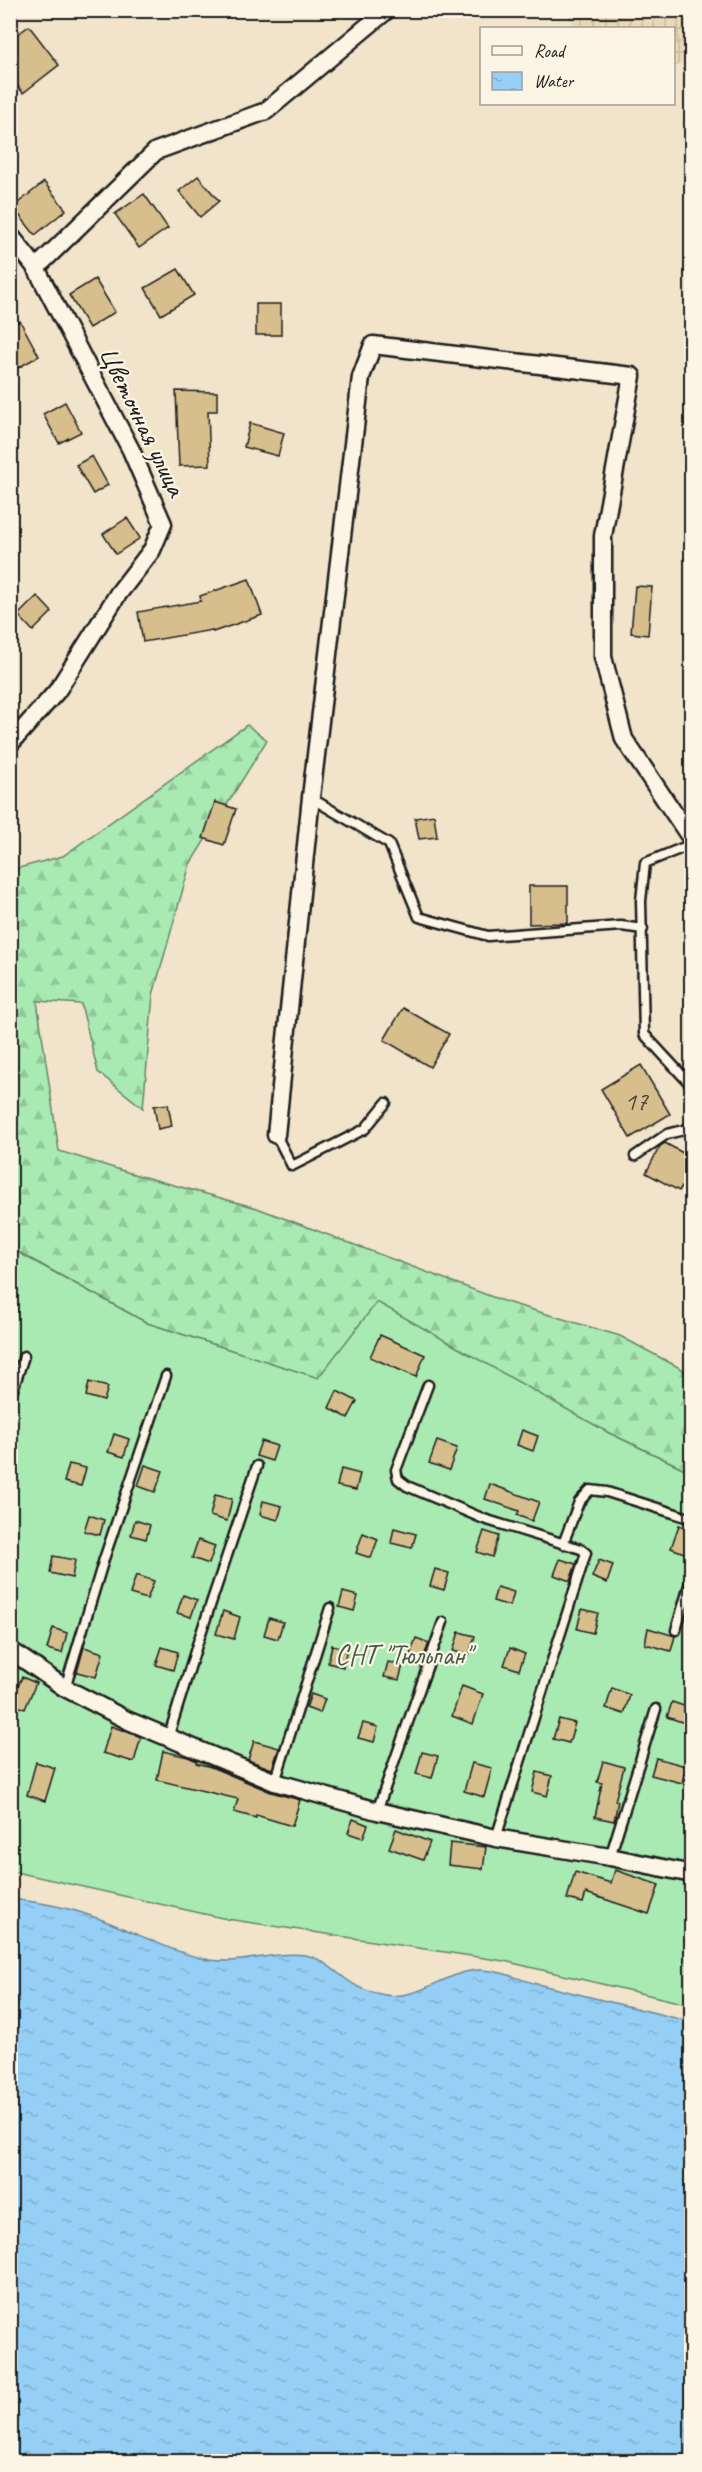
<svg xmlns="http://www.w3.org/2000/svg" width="702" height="2472" font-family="Caveat,sans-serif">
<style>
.industrial{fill:url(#industrial-grid)}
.forest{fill:url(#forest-firs);stroke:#628368;stroke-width:1.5}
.garden{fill:#a9eab3;stroke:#628368;stroke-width:1.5}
.water{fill:url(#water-ripples);stroke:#65879e;stroke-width:1.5}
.building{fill:#d7be8d;stroke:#1c1c1c;stroke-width:1.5}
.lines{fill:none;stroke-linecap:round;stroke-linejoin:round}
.lane-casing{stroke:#1c1c1c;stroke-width:13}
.street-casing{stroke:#1c1c1c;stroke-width:21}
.lane{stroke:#fcf5e5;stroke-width:8}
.street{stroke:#fcf5e5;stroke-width:16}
.labels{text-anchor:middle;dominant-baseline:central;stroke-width:4.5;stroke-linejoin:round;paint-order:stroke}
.number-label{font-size:26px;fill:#4b4438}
.street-label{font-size:28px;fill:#1c1c1c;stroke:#fcf5e5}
.park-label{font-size:28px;fill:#465a49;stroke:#fcf5e5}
</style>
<defs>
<pattern id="industrial-grid" width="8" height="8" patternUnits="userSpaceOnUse" patternTransform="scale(1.5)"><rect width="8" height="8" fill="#e9d9b8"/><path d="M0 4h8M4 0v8" fill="none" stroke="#c7ba9e"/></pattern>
<pattern id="forest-firs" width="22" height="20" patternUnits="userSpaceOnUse" patternTransform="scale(1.5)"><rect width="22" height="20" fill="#a9eab3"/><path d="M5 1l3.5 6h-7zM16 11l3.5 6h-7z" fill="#91c899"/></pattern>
<pattern id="water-ripples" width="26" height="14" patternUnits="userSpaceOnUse" patternTransform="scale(1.5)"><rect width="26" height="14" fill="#95cff5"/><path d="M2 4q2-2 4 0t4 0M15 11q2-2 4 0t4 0" fill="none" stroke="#80b1d1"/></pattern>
</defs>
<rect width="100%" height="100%" fill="#f1e4cb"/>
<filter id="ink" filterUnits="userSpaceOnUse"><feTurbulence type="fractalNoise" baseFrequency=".0167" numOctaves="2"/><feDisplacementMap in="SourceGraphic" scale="12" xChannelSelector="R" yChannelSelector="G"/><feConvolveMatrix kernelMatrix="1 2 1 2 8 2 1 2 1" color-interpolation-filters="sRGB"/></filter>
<g filter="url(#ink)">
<path class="industrial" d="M564 11H691V60L674 67V28H577Z"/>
<path class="forest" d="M247 725 267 740 190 864 153 995 143 1108 98 1072 81 1004 37 1001 59 1151 130 1173 257 1208 503 1301 620 1336 691 1374V1472L609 1433 318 1378 147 1323 11 1248V870L63 856Z"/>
<path class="garden" d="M10 1248 147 1323 318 1378 377 1302 609 1433 691 1472V2005L504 1961 227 1919 11 1871Z"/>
<path class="water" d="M11 1899C39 1902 64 1906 91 1916 131 1929 168 1952 210 1960 240 1965 273 1951 305 1955 324 1958 339 1976 355 1985 364 1991 375 1993 385 1995 418 2001 448 1970 480 1970 500 1970 518 1979 537 1984 589 1997 640 2009 691 2022V2461H11Z"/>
<g class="building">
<path d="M29 26 59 65 23 93 10 76V40Z"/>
<path d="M198 176 219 201 200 217 179 191Z"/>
<path d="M44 182 66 210 35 235 13 207Z"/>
<path d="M144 194 168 228 139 248 115 214Z"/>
<path d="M178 269 194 295 161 315 145 288Z"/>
<path d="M95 279 115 312 89 328 69 295Z"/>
<rect x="256" y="304" width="25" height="31"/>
<path d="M20 321 39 356 18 368 10 355V326Z"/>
<path d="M176 391 217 392V411H208L210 465 179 466Z"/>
<path d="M65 402 81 432 59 443 43 414Z"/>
<path d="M250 423 284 433 278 456 244 447Z"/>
<path d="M92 456 108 485 93 494 76 465Z"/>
<path d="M127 518 140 538 116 554 103 534Z"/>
<path d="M249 579 262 615 213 632 212 630 143 642 138 612 201 601 200 596Z"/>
<path d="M635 586 652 587 648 635 631 633Z"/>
<path d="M37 596 52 612 33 631 18 615Z"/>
<path d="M215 802 236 809 224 845 203 838Z"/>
<path d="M434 815 437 837 419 839 415 818Z"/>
<path d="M529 886H568V923L529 924Z"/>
<path d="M403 1008 449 1034 430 1067 384 1040Z"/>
<path d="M641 1065 670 1114 630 1138 601 1089Z"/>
<path d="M168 1104 172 1126 158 1129 154 1106Z"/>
<path d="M665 1143 692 1158V1168L679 1191 646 1173 660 1146Z"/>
<path d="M380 1335 425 1355 416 1377 370 1357Z"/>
<path d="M89 1382 108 1387 104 1401 86 1396Z"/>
<path d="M337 1391 357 1401 348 1418 329 1408Z"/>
<path d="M522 1430 538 1436 533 1451 517 1445Z"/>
<path d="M114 1434 129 1439 124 1457 108 1452Z"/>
<path d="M261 1441 277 1446 272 1461 256 1456Z"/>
<path d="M437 1441 457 1448 449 1470 429 1463Z"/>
<path d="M69 1464 86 1468 81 1486 64 1482Z"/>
<path d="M145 1465 163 1471 155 1492 138 1486Z"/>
<path d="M341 1469 360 1474 356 1490 337 1486Z"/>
<path d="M490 1484 539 1502 532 1521 517 1515 519 1511 485 1499Z"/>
<path d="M215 1495 232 1499 227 1521 210 1516Z"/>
<path d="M263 1501 282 1506 278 1520 260 1515Z"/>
<path d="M89 1515 104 1520 100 1535 84 1531Z"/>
<path d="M135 1520 150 1525 146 1539 131 1535Z"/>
<path d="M679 1525 692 1530V1543L687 1554 671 1548Z"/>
<path d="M394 1528 416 1534 412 1548 391 1543Z"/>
<path d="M484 1531 499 1536 492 1557 477 1552Z"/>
<path d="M363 1533 378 1539 371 1558 356 1553Z"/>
<path d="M198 1540 215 1546 209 1564 192 1558Z"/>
<path d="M53 1556 75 1560 72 1578 50 1573Z"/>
<path d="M560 1559 576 1564 570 1581 554 1575Z"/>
<path d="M599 1560 613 1565 607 1583 592 1577Z"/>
<path d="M435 1569 449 1573 444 1590 430 1586Z"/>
<path d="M136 1575 154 1581 147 1599 130 1594Z"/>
<path d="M497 1587 514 1592 510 1606 493 1601Z"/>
<path d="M343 1592 358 1596 354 1611 339 1607Z"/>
<path d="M183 1595 197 1600 191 1617 177 1613Z"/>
<path d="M582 1609 598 1613 593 1633 577 1629Z"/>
<path d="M223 1611 240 1617 234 1639 216 1634Z"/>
<path d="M269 1618 283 1622 278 1639 264 1635Z"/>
<path d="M53 1628 67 1633 62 1653 47 1649Z"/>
<path d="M648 1628 675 1636 671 1651 645 1644Z"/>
<path d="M459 1632 475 1636 469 1655 453 1651Z"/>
<path d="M416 1638 429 1643 423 1659 410 1655Z"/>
<path d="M332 1645 347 1649 343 1667 328 1663Z"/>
<path d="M84 1647 103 1653 96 1677 77 1672Z"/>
<path d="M162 1647 178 1652 173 1670 156 1665Z"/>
<path d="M510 1648 525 1654 519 1670 504 1665Z"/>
<path d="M388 1662 403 1665 399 1680 384 1677Z"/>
<path d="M22 1677 36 1683 25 1709 11 1703Z"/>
<path d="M462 1686 483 1694 473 1724 452 1716Z"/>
<path d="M612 1688 630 1695 624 1714 606 1708Z"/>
<path d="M311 1694 325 1699 320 1713 306 1708Z"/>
<path d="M672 1702 690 1708 685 1723 667 1717Z"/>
<path d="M559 1719 575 1723 569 1743 553 1739Z"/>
<path d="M363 1723 378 1727 374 1742 358 1738Z"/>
<path d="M111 1726 141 1737 134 1762 103 1753Z"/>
<path d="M254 1741 279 1748 272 1769 248 1760Z"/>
<path d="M163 1751 188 1757 197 1761 196 1763 211 1767 271 1792 300 1800 292 1826 256 1815V1818L234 1812 238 1799 157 1780Z"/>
<path d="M422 1752 438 1756 432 1778 416 1774Z"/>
<path d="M656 1758 686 1766 682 1783 651 1775Z"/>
<path d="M603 1761 624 1767 615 1801H618L614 1821 595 1817 602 1783 597 1782Z"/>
<path d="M36 1762 55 1768 45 1801 27 1795Z"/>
<path d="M472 1763 492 1768 484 1797 464 1791Z"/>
<path d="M537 1772 552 1776 547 1796 532 1792Z"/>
<path d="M353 1819 368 1825 363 1838 348 1833Z"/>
<path d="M396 1829 430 1842 423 1860 389 1848Z"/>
<path d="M450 1843 486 1847 483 1869 448 1865Z"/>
<path d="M615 1870 659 1885 649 1914 586 1893 583 1903 567 1899 575 1872 611 1883Z"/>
</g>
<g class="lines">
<g class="lane-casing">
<g id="lane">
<path d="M311 798 389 844 419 917 488 936 621 926 643 929"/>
<path d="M692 844 645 863 641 901 644 1034 692 1086"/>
<path d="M276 1135 292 1166 365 1129 386 1103"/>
<path d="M635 1156 667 1134 692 1128"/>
<path d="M428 1385 396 1470 398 1479 407 1486 484 1519 581 1549 586 1553 496 1838"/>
<path d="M10 1399 24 1356"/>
<path d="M563 1544 579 1502 590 1490 607 1492 692 1519"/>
<path d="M676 1630 692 1575"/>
<path d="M65 1688 104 1559 166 1376"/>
<path d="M168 1738 197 1645 257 1466"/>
<path d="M275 1782 330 1608"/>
<path d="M377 1811 443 1622"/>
<path d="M610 1857 656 1709"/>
</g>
</g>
<g class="street-casing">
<g id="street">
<path d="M10 235 36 268 131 450 163 524 152 550 118 594 57 691 10 744"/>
<path d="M36 268 156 151 266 111 387 10"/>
<path d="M276 1135 311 797 361 377 373 345 632 376 603 536V657L624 739 688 834 692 837"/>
<path d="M10 1650 65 1688 129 1721 275 1782 377 1811 496 1838 610 1857 692 1874"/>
</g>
</g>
<use href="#lane" class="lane"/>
<use href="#street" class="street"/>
</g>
</g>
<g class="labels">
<g class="number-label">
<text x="636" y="1101">17</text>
</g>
<g class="street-label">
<text transform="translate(143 421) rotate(64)">Цветочная улица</text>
</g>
<g class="park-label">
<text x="403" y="1654">СНТ "Тюльпан"</text>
</g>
</g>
<rect width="702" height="2472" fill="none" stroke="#fcf5e5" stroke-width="36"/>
<rect x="18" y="18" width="666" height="2436" fill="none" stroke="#1c1c1c" stroke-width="2" filter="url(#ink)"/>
<rect x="480" y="27" width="195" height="78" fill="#fcf5e5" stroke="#a29e95" stroke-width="1.5"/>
<rect x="492" y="46" width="30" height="9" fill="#fcf5e5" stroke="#a29e95" stroke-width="1.5"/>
<text x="534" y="57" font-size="18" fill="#1c1c1c">Road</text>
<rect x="492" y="72" width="30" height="18" fill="url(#water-ripples)" stroke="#a29e95" stroke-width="1.5"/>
<text x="534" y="87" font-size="18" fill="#1c1c1c">Water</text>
</svg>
